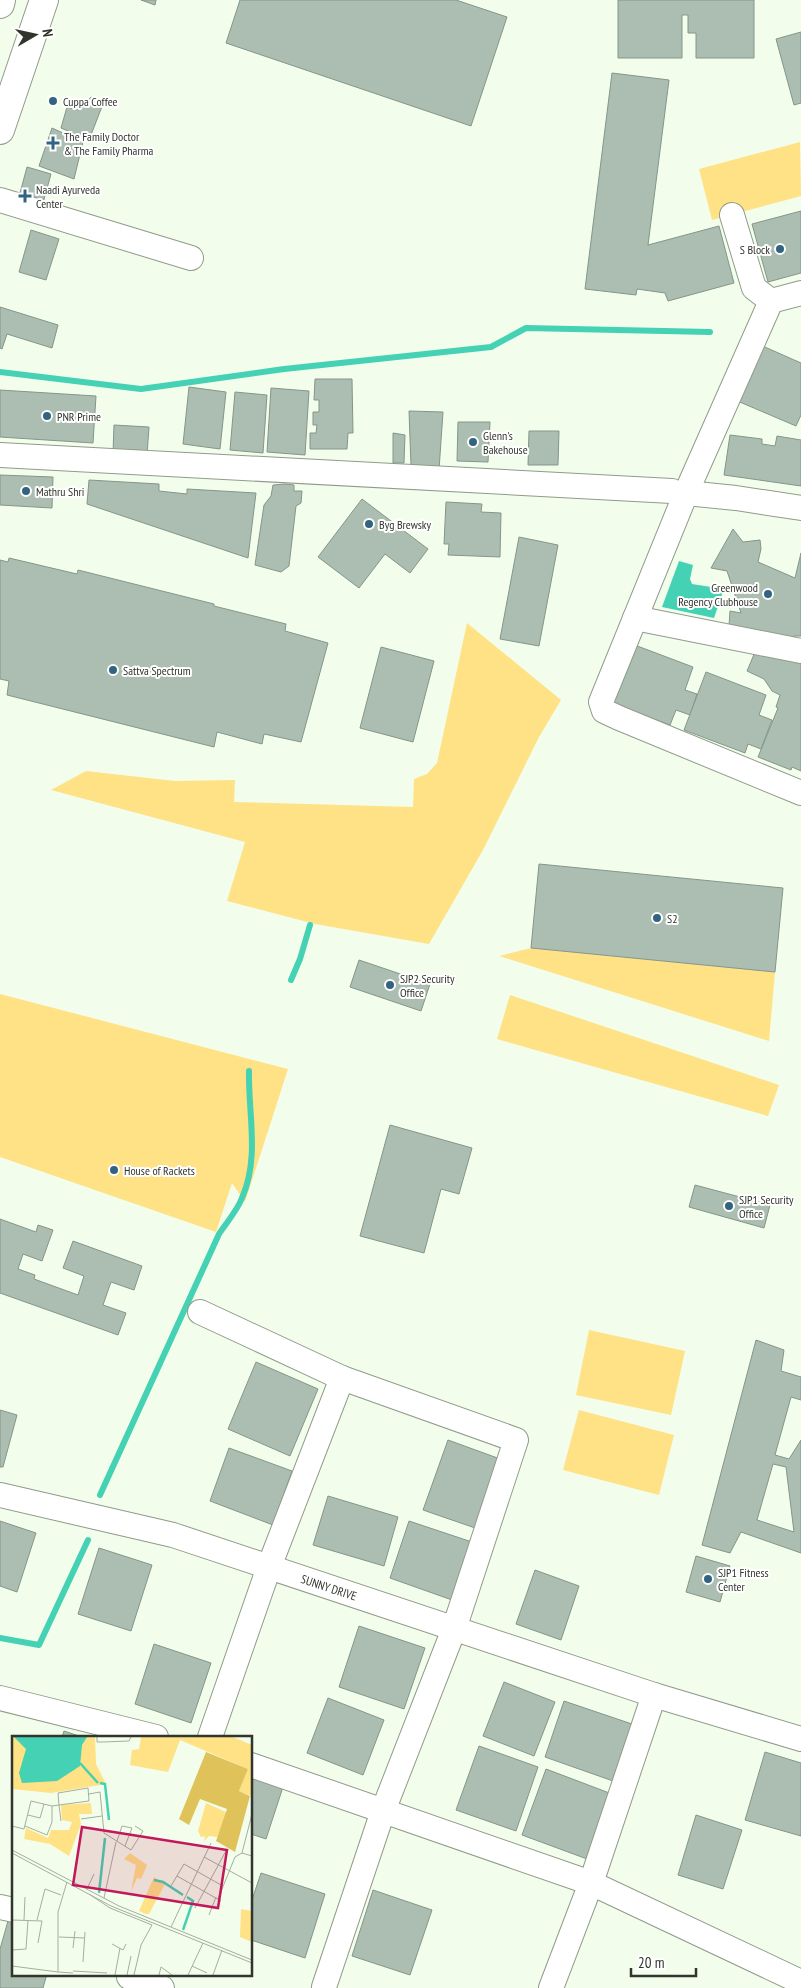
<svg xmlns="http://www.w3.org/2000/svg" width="801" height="1988" font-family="'PT Sans Narrow',sans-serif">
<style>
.green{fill:#fee285}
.water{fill:#45d1b3}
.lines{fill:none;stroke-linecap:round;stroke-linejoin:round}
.stream{stroke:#45d1b3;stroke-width:6}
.building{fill:#acbeb1;stroke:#849689;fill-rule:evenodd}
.minor-casing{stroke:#909b8a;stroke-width:26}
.major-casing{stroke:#909b8a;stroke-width:30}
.minor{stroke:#fff;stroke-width:24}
.major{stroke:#fff;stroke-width:28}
.poi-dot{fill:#326482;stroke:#fff;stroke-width:2}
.labels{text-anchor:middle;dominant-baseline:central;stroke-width:4;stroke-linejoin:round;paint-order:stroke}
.poi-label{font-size:12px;fill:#31352e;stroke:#fff;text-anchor:start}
.street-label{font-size:12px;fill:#31352e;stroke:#fff}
.inset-river{fill:none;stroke:#45d1b3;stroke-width:2.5}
.inset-road{fill:none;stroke:#a5ae9f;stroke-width:1}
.view{fill:#c2185b;fill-opacity:0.15;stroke:#c2185b;stroke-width:2.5}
.inset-edge{fill:none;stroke:#31352e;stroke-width:2.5}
</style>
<rect width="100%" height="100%" fill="#f2feeb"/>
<g class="green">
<path d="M800 142 801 196 712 220 699 169Z"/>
<path d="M467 623 561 700 539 737 483 850 429 944 315 924 227 901 245 842 51 790 86 771 175 781 235 780 234 802 413 807 414 779 427 774 437 763Z"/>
<path d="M531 948 775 972 769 1041 499 956Z"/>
<path d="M0 994 288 1069 245 1202 232 1183 216 1232 0 1157Z"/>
<path d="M510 995 779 1085 768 1116 497 1039Z"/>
<path d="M589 1330 685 1351 671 1415 576 1395Z"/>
<path d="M579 1410 674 1435 659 1495 563 1470Z"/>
</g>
<path class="water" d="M679 561 693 565 690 579 692 584 724 589 714 618 662 607Z"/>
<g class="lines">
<g class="stream">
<path d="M0 372 141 389 284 369 491 347 526 328 710 332"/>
<path d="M291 980 300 959 310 925"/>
<path d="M100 1495 219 1234C226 1223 237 1211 242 1198 260 1157 248 1114 249 1071"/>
<path d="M0 1638 39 1645 88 1540"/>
</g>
</g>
<g class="building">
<path d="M141 0H156L155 5Z"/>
<path d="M240 0H456L507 17 471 126 226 43Z"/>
<path d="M618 0H754V58H696V33H688V15H682V58H618Z"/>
<path d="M801 32V103L794 105 776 39Z"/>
<path d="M612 73 669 80 648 245 719 226 734 283 668 301 665 293 637 289 636 295 585 289Z"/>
<path d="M91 97 103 104 89 140 61 128 67 107 79 110Z"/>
<path d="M52 128 83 142 74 179 39 166Z"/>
<path d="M27 167 51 174 41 210 17 204Z"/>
<path d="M801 211V273L768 282 752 224Z"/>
<path d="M31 230 59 239 46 280 19 272Z"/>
<path d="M0 307 58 325 52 348 7 334 2 349 0 348Z"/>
<path d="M758 344 801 363V415L796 426 735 400Z"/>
<path d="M315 379H352L353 433H348L347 449H310V433H316L317 425H313V412H319V400H314Z"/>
<path d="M189 387 226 392 220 449 183 444Z"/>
<path d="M271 388 309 391 305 455 267 452Z"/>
<path d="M0 390 96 396 93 443 0 437Z"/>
<path d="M235 392 267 395 263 453 230 450Z"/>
<path d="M409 411 443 412 439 470 411 466Z"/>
<path d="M458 422H490L488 462 457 461Z"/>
<path d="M114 425 149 427 147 455 113 453Z"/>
<path d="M529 431H559L558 465H528Z"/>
<path d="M393 433 405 435 404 463H393Z"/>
<path d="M730 435 762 439V444L775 446 777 436 801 440V486L724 475Z"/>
<path d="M0 475 53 477 52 508 0 505Z"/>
<path d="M89 480 159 484V491L187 494V489L256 493 248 558 87 504Z"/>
<path d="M285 484 294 485V491H302L301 503 296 506 289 566 281 572 255 565 264 505 271 496 273 485Z"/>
<path d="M362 499 428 549 410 573 385 554 359 588 318 557Z"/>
<path d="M446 502 482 504 481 512 501 513 500 557 448 555 449 544H444Z"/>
<path d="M733 529 743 542 760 540 761 549 758 562 795 578 801 553V636H794V641L729 626 730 611 741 613 727 571 711 568Z"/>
<path d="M519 537 558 545 539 646 500 639Z"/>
<path d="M9 558 77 574 78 570 214 604V606L286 624 285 631 328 643 301 742 264 734 262 744 217 732 214 747 7 695 9 681 0 679V560L8 562Z"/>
<path d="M632 644 693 667 685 690 697 694 690 715 676 710 670 725 610 703Z"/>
<path d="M758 645 801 655V771L792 767 791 770 758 757 778 708 776 707 780 695 772 691 764 679 747 671Z"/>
<path d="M381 647 434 661 413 742 360 728Z"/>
<path d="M706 672 766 695 759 715 772 720 761 749 748 744 745 753 684 730Z"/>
<path d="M539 864 783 888 775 972 531 948Z"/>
<path d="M359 960 430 984 421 1011 350 987Z"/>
<path d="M390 1125 472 1148 459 1194 441 1189 424 1253 360 1236Z"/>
<path d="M695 1185 770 1205 764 1228 689 1207Z"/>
<path d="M0 1219 36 1232 38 1225 53 1230 42 1261 23 1254 18 1269 35 1275 34 1279 78 1295 84 1276 63 1268 73 1241 142 1266 134 1290 111 1282 103 1305 126 1313 118 1335 0 1293Z"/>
<path d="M756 1340 784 1350 781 1371 801 1377V1400L791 1397 775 1455 789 1459 801 1440V1553L741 1532 730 1553 702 1545ZM773 1464 786 1467 794 1532 757 1520Z"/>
<path d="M256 1362 318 1389 290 1456 228 1429Z"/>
<path d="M0 1410 17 1415 3 1467H0Z"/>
<path d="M448 1440 503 1460 478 1529 423 1510Z"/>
<path d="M229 1448 292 1471 273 1525 210 1501Z"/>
<path d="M328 1496 398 1517 384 1566 313 1545Z"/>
<path d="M0 1521 36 1533 17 1592 0 1586Z"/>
<path d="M409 1521 472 1542 452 1600 390 1578Z"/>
<path d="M99 1548 152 1565 131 1631 78 1614Z"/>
<path d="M696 1556 730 1566 720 1602 686 1592Z"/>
<path d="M535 1570 579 1586 561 1640 516 1624Z"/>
<path d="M359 1626 425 1648 404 1709 339 1687Z"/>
<path d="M154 1644 211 1663 191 1723 135 1704Z"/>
<path d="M504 1682 555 1702 534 1756 483 1736Z"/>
<path d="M328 1698 384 1720 363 1775 307 1753Z"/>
<path d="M564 1701 632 1724 613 1781 545 1757Z"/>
<path d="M64 1731 82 1737H62Z"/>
<path d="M479 1746 538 1767 516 1831 456 1810Z"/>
<path d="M765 1752 801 1763V1836L745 1820Z"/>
<path d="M546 1769 612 1794 587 1859 522 1835Z"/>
<path d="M251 1776 283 1787 266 1839 251 1834Z"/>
<path d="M696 1815 742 1830 723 1889 678 1875Z"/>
<path d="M261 1873 325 1894 305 1958 251 1940V1903Z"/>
<path d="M373 1890 432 1910 410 1975 352 1956Z"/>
<path d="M8 1921 14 1923V1974H47L43 1988H0V1949Z"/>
</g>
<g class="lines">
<g class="minor-casing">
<g id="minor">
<path d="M0 200 191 258"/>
<path d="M732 215 754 288 771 301"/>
<path d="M801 293 771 301 686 493 601 702 604 711 619 718 801 793"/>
<path d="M0 455 672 491"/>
<path d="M686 493 736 498 801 508"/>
<path d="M635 618 801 651"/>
<path d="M200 1312 342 1378 516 1440 454 1629 383 1811 324 1987"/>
<path id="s1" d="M0 1495 173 1535 654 1695 801 1739"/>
<path d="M0 1698 156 1737"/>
<path d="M210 1737 269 1567 342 1378"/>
<path d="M251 1765 591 1883 801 1982"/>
<path d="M0 1907 14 1910"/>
<path d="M129 1977 162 1988"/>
<path d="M551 1988 591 1883 654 1695"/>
</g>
</g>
<g class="major-casing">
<g id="major">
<path d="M0 4 1 0"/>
<path d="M0 130 44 0"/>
</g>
</g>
<use href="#minor" class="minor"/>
<use href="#major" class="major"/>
</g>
<g class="poi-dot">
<circle cx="53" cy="101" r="5"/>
<path d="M50.5 135.5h5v5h5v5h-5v5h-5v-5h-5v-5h5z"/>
<path d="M22.5 188.5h5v5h5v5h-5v5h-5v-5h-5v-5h5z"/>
<circle cx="780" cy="249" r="5"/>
<circle cx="47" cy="416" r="5"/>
<circle cx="473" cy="442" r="5"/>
<circle cx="26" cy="491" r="5"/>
<circle cx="369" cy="524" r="5"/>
<circle cx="768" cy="594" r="5"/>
<circle cx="113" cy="670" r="5"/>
<circle cx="657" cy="918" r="5"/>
<circle cx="390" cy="985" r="5"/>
<circle cx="114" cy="1170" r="5"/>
<circle cx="729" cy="1206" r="5"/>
<circle cx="708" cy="1579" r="5"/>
</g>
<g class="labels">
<g class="poi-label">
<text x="63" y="101">Cuppa Coffee</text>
<text x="64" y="136">The Family Doctor<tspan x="64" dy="14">&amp; The Family Pharma</tspan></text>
<text x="36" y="189">Naadi Ayurveda<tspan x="36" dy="14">Center</tspan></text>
<text x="770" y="249" text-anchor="end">S Block</text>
<text x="57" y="416">PNR Prime</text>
<text x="483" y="435">Glenn's<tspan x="483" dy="14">Bakehouse</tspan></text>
<text x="36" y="491">Mathru Shri</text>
<text x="379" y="524">Byg Brewsky</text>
<text x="758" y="587" text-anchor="end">Greenwood<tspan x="758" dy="14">Regency Clubhouse</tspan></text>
<text x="123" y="670">Sattva Spectrum</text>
<text x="667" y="918">S2</text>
<text x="400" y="978">SJP2 Security<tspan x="400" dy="14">Office</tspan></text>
<text x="124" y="1170">House of Rackets</text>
<text x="739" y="1199">SJP1 Security<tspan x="739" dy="14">Office</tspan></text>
<text x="718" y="1572">SJP1 Fitness<tspan x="718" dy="14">Center</tspan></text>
</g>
<g class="street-label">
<text stroke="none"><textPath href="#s1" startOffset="342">SUNNY DRIVE</textPath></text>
</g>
</g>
<g transform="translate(12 1736)">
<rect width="240" height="240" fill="#f2feeb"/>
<path d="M0 1H83L84 28 94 48 39 57 0 53ZM129 1H221L240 9V60L227 55 236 33 168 4 156 36 118 29 120 14 127 13ZM79 67 80 78H67L69 88 57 120 38 108 12 103 14 92 36 102 39 94H57L60 86 50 84 49 69ZM194 67 216 77 205 101 197 100 192 105 193 100 189 101 186 95ZM118 117 135 129 129 143 125 142 119 155 124 129 112 123ZM142 141 153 148 137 178H134L127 175ZM229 173 240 175V206L228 201Z" fill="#fee285"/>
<path d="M194 16 236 33 227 55 238 60 223 116 204 105 215 73 188 63 177 89 167 83Z" fill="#e0c25a"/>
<path d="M2 1H75L70 9 68 30 45 45 10 47 7 37 14 13Z" fill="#45d1b3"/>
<path class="inset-river" d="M68 27 86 47M88 47 93 48 97 84M142 144 151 146 171 159M87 157 93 102M171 194 181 165 175 161"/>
<path class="inset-road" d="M85 1V6H91L117 5 119 1M77 58 88 56 92 97 119 114 131 95 123 90M16 79 28 82 32 68M69 83 90 80M0 90 12 93 19 65 40 70 47 69 77 65 76 52 46 57 47 69 49 85M13 90 35 99 40 86V70M105 105 110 90 120 92 113 110M0 114 107 170 240 224M0 117 99 170 240 227M230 117 240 78M192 121 240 147M165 140 209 165M159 150 172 128 209 149M75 153 82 138M77 158 98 172 140 189M92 162 104 106M206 163 223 121 230 117 240 120M183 172 215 113M197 179 204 161M0 184 30 185 26 207M12 184 13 161M25 184 33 153 49 159M159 191 199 107M47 201 73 202M100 208 111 214 114 208M61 212 63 195M0 214 14 213 16 184M71 226 73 196M0 230 46 236V176L55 146M180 230 195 237M61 235 95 237M46 236 61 237M103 239 108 212M115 239 119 220M122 239 129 209 140 189M147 239 149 231 160 239M176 239 191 207M201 239 210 214"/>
<path class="view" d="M70 91 215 114 206 172 61 149Z"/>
<rect width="240" height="240" class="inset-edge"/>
</g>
<g transform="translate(35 35) rotate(81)" stroke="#ffffff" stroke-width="4" paint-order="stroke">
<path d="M0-4L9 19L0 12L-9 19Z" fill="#31352e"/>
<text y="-8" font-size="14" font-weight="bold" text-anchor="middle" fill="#31352e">N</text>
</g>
<path d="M631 1968v8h65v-8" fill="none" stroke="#31352e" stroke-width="2.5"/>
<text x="638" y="1968" font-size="15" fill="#31352e" stroke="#ffffff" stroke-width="4" paint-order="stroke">20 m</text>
</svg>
